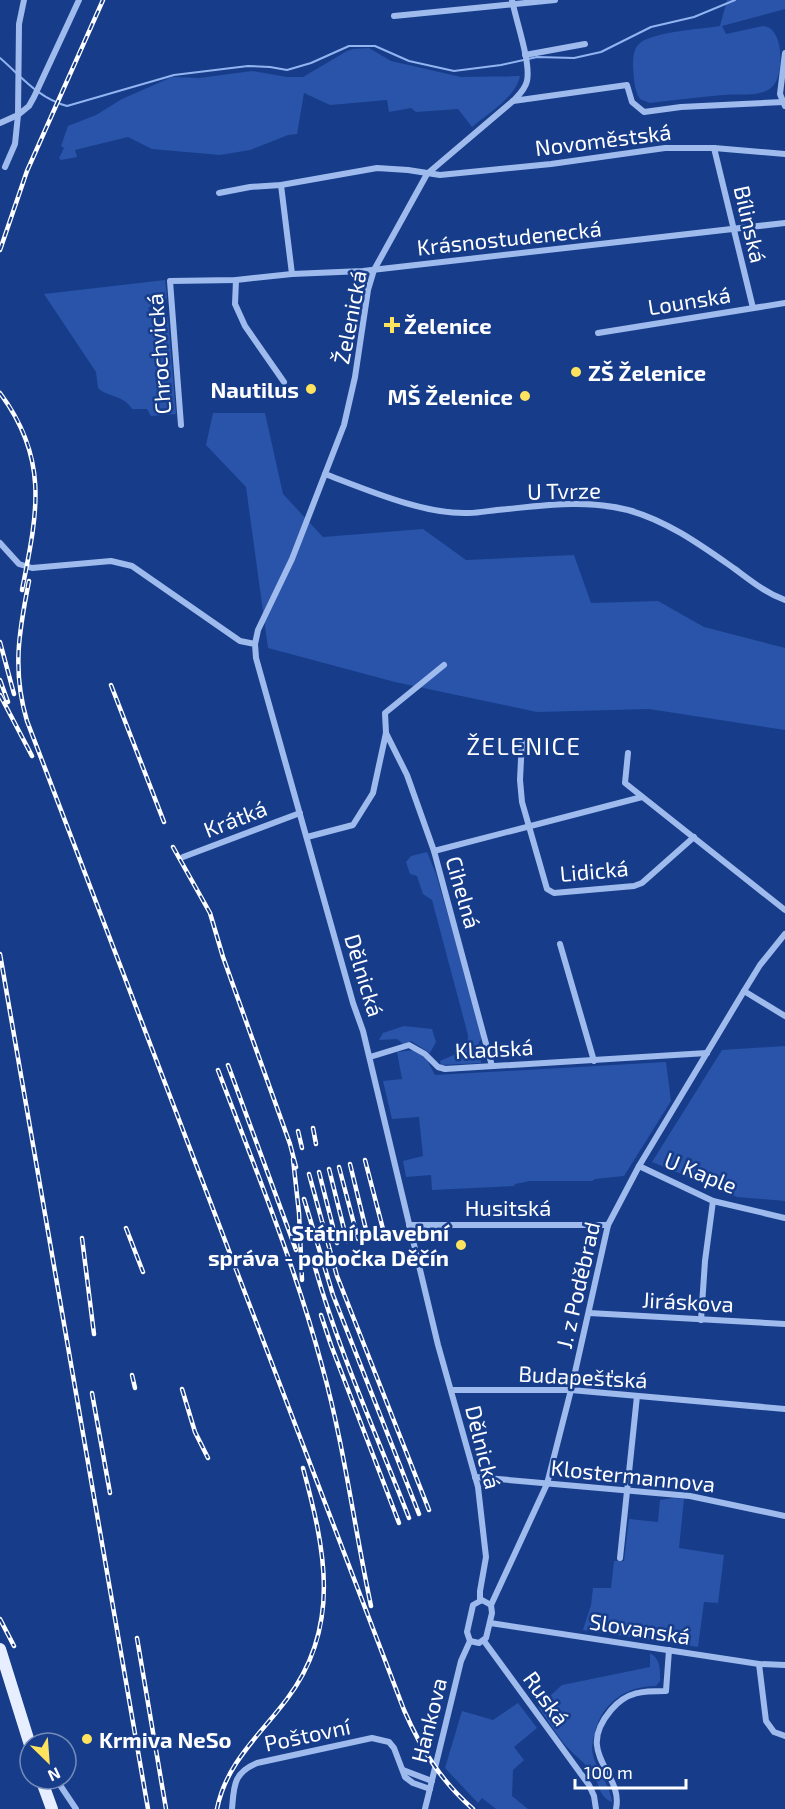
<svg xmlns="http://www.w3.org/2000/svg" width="785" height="1809" font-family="'Exo 2',sans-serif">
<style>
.green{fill:#2954a9}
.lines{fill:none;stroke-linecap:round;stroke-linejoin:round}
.stream{stroke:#92b4f1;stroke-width:2}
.street{stroke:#9fbbee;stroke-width:6}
.primary{stroke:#e7eeff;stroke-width:12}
.rail-casing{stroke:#fff;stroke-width:4.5}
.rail{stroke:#173d8a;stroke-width:2;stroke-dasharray:7;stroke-linecap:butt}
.poi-dot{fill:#ffe25d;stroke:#173d8a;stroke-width:2}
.labels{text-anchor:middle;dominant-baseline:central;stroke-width:5;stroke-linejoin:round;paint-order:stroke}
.street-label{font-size:22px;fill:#fff;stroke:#173d8a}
.poi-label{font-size:22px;font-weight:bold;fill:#fff;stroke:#173d8a;text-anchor:start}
.neighbourhood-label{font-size:24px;letter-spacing:1.5px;fill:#fff;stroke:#173d8a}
</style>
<rect width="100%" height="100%" fill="#173d8a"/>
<g class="green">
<path d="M727 0H785V9L722 26 726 34 763 26C785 27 784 77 772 87 768 91 761 93 755 94 745 95 734 94 723 95 699 97 674 100 650 103L640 99C634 90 634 78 633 67 633 59 633 51 638 45 648 32 702 29 720 26Z"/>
<path d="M369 48 391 61 461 77 520 76C516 97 488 113 472 127L458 109 416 112 411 108 389 112 387 100 330 105 304 93 297 134 288 135 250 150 220 155 152 149 128 137 75 150 77 157 61 160 59 158 64 148 61 146 68 126 96 115 122 99 172 77 199 78 252 71 287 77H303L347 51 353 49Z"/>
<path d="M165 280 167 298 148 308 156 324 168 317 176 414 151 416 147 409H132C124 395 109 398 98 388L96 372 44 294Z"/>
<path d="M213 413H265L283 494 323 537 423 529 466 560 574 555 591 603 658 601 704 627 785 648V730L649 709 537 712 395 682 268 648 246 487 206 445Z"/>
<path d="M427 852 436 874 482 1033 481 1040 479 1042 481 1063 441 1065 440 1061C452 1056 469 1050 468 1035L432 900 423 894 417 876 410 874 406 862 411 856Z"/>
<path d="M404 1026 432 1029 436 1042 430 1053 411 1041 403 1044 397 1039 379 1040 383 1033Z"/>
<path d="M785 1046V1201L737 1197 652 1162 722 1050Z"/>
<path d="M414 1050 426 1058 435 1075 666 1062 671 1101 624 1176 595 1179 592 1181H530L515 1184 514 1186 432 1190 431 1175 406 1177 403 1161 423 1156 419 1117 392 1119 383 1081 402 1079 397 1052Z"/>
<path d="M674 1498 684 1499 679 1548 724 1555 718 1603 704 1602 698 1647 583 1630 591 1605 593 1588H611L614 1561H624L629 1519 658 1522 660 1500Z"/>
<path d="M650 1653C661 1660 660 1668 660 1681L656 1686C626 1686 602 1703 595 1732 593 1739 591 1748 593 1755 597 1772 610 1784 612 1802 599 1797 600 1786 594 1776 588 1765 580 1760 572 1752 559 1740 549 1721 538 1707L562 1685 650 1667Z"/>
<path d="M518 1703 537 1728 514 1747 524 1760 513 1770 512 1796 528 1809H496L482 1798 478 1803 445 1768 462 1711 493 1720Z"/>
</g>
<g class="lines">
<path class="stream" d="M0 58C22 77 38 98 67 106L174 75 248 66 270 67 287 70 311 63 349 46H375L409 61 454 71 501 65 537 57 574 58 601 52 651 27 694 17 735 0"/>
<g class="street">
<path d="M394 16 555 0"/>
<path d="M785 53 780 94 785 106"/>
<path d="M525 55 585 44"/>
<path d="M513 101 627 85 632 102 644 112 681 107 783 102"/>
<path d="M0 123 18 115 19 24 24 0"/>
<path d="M714 148 753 308"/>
<path d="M5 167 15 144 18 115 29 106 34 97 79 0"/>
<path d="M281 185 292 274"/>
<path d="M219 193 250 187 281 185 377 168 408 170 440 175 551 164 665 148H714L785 154"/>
<path d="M236 280 235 304 245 326 284 382"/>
<path d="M598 333 785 303"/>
<path d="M181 425 170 281 236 280 292 274 363 271 785 223"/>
<path d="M325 474C367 490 425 515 469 513 478 513 488 511 497 510 541 506 584 499 628 510 668 521 702 546 735 569 751 581 766 593 785 600"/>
<path d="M0 543 19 564 32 568 111 561 132 566 240 641 255 644 256 658 353 1003 363 1031 438 1345 478 1487 486 1557 480 1591V1601"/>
<path d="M255 644 258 630 292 559 344 425 355 377 368 290 374 270 427 174 513 101C518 96 525 90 527 81 531 62 516 21 512 0"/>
<path d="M386 733 407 775 434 851 492 1066"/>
<path d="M522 739 520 780 522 802 547 889 554 893 634 886 642 883 694 837"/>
<path d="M628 753 625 783 785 910"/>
<path d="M307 837 353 825 373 793 386 733 385 713 444 665"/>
<path d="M434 851 642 797"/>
<path d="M183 857 300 813"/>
<path d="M560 944 594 1061"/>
<path d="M744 991 785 1016"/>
<path d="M370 1057 409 1045 425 1054 438 1067 445 1069 707 1053"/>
<path d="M639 1166 713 1201 785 1218"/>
<path d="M409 1225H608"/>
<path d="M589 1313 785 1324"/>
<path d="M701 1320 705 1261 713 1201"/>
<path d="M451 1390H571L785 1409"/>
<path d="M475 1477 690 1496 785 1516"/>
<path d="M620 1558 637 1396"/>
<path d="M491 1605 547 1484 571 1390 608 1225 639 1166 744 991 760 965 785 934"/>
<path d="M490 1623 759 1664 785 1665"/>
<path d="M470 1641 467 1632 473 1605 482 1600 491 1605"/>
<path d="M470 1641 479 1643 486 1638 492 1613 491 1605"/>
<path d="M484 1641 589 1785 594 1796 596 1809"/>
<path d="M759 1664 766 1721 774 1732 785 1736"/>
<path d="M403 1770 432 1781"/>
<path d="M56 1779 76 1809"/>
<path d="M232 1809C234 1786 233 1773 257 1763L372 1738 389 1742 394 1748 405 1777 413 1783 430 1789"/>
<path d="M425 1809 461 1661 470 1641"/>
<path d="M616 1809C624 1772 573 1755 611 1710 627 1691 643 1691 666 1691L669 1650"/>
</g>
<g class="primary">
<path d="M0 1649 30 1745"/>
<path d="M41 1779 52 1809"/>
</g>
<g class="rail-casing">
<g id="rail">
<path d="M0 250 27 171 103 0"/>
<path d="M0 393C50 460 37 514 22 590"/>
<path d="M29 581C19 631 12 671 27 721L404 1710C421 1749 441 1781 473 1809"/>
<path d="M0 642 14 694"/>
<path d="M0 680 8 702"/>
<path d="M111 685 164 822"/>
<path d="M0 695 32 756"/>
<path d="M173 847 210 913 223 957 290 1144 296 1167 293 1159 299 1213 302 1280"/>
<path d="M0 954 148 1809"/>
<path d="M228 1065 296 1250"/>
<path d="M218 1070C255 1168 295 1265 322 1366 344 1444 354 1526 371 1606"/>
<path d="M313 1128 316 1144"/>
<path d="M298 1131 302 1148"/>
<path d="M365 1160 384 1233"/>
<path d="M350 1164 368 1238"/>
<path d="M339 1167 358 1239"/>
<path d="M329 1169 347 1241"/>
<path d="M319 1172 337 1243"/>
<path d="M309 1174 337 1276 429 1510"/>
<path d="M304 1199 333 1295 419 1514"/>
<path d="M126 1228 143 1272"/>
<path d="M82 1238 94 1334"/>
<path d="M313 1260C337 1348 376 1433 409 1518"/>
<path d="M321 1315 331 1345 399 1523"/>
<path d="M132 1375 135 1388"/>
<path d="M182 1389 195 1432 208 1458"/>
<path d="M92 1393 110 1493"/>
<path d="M0 1619 14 1646"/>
<path d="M137 1638 166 1809"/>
<path d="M217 1809C226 1763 260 1735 287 1699 342 1626 325 1549 303 1468"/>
</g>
</g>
<use href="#rail" class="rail"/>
</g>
<g class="poi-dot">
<path d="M389 316h6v6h6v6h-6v6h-6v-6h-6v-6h6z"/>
<circle cx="576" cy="372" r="6"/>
<circle cx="311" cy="389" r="6"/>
<circle cx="525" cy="396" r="6"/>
<circle cx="461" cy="1245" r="6"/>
<circle cx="87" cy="1739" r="6"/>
</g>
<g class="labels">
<g class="street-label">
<text transform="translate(603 139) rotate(-7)">Novoměstská</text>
<text transform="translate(751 224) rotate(77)">Bílinská</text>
<text transform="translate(509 237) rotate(-6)">Krásnostudenecká</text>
<text transform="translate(689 300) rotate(-9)">Lounská</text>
<text transform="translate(349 317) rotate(-79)">Želenická</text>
<text transform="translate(158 354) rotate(-94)">Chrochvická</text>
<text transform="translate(564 490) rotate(-1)">U Tvrze</text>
<text transform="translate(235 818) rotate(-21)">Krátká</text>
<text transform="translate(594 870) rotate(-5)">Lidická</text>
<text transform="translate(464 892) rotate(74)">Cihelná</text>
<text transform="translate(365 975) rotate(73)">Dělnická</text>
<text transform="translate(494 1048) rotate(-3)">Kladská</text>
<text transform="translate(701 1172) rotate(22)">U Kaple</text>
<text x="508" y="1207">Husitská</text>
<text transform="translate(577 1285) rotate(-77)">J. z Poděbrad</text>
<text transform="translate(688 1301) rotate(3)">Jiráskova</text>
<text transform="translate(583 1376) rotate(3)">Budapešťská</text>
<text transform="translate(484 1447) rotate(76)">Dělnická</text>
<text transform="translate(633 1475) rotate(6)">Klostermannova</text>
<text transform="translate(640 1628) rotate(9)">Slovanská</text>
<text transform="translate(547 1698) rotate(54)">Ruská</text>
<text transform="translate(428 1720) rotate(-76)">Hankova</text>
<text transform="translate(307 1734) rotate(-12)">Poštovní</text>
</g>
<g class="poi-label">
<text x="404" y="325">Želenice</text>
<text x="588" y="372">ZŠ Želenice</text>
<text x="299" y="389" text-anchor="end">Nautilus</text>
<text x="513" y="396" text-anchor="end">MŠ Želenice</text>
<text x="449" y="1232" text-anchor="end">Státní plavební<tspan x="449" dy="25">správa - pobočka Děčín</tspan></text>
<text x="99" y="1739">Krmiva NeSo</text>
</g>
<g class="neighbourhood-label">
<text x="524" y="745">ŽELENICE</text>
</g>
</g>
<g transform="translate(48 1761) rotate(155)"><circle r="28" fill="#173d8a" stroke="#748bb9" stroke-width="1.5"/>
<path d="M0-4.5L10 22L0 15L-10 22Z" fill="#ffe25d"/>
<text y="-9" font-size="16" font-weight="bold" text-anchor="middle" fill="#ffffff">N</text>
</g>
<path d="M575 1779v9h111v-9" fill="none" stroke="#ffffff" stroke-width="3"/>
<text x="584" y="1779" font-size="18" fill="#ffffff" stroke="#173d8a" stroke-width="4.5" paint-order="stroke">100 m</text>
</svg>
